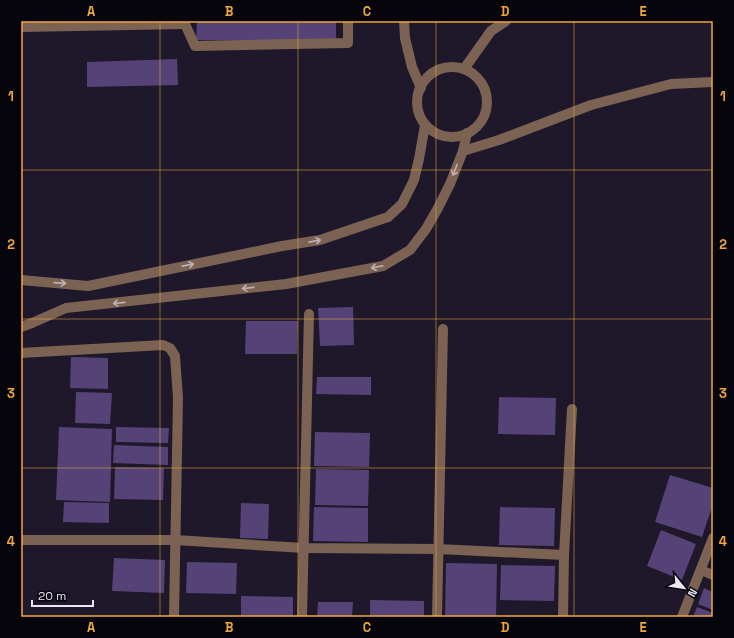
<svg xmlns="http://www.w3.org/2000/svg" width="734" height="638" font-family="'Space Grotesk',sans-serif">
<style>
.building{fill:#554277}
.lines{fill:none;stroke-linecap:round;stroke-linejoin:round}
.lane{stroke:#7b6253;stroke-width:10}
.street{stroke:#7b6253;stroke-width:10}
.oneway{stroke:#beb1b4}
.grid{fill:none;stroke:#efa73d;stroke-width:1;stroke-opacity:0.55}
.neatline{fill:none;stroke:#efa73d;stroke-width:1.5}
.grid-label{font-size:13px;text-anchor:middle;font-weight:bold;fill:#efa73d}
</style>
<rect width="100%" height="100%" fill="#1e182a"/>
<g class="building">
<path d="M197 21H336V42L196 40Z"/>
<path d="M177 59 178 85 87 87V62Z"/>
<path d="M353 307 354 345 320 346 318 308Z"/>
<path d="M246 321H298L297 354H245Z"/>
<path d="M71 357 108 358V389L70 388Z"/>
<path d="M317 377H371V395L316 394Z"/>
<path d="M76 392 112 393 110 424 75 423Z"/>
<path d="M499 397 556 398 555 435 498 434Z"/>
<path d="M59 427 112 429 110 502 56 500Z"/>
<path d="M116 427 169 428 168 443 116 442Z"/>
<path d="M315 432 370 433 369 467 314 466Z"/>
<path d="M114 445 168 447V465L113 463Z"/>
<path d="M115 467 164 468 163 500 114 499Z"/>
<path d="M316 469 369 470 368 506 315 505Z"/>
<path d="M670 475 713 488V504L702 537 655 522Z"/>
<path d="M64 502 109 503V523L63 522Z"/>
<path d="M241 503 269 504 268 539 240 538Z"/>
<path d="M314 507 368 508V542L313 541Z"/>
<path d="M500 507 555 508 554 546 499 545Z"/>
<path d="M661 530 696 544 682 580 647 566Z"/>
<path d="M114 558 165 560 164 593 112 591Z"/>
<path d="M187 562 237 563 236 594 186 593Z"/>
<path d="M446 563 497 564 496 617H445Z"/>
<path d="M501 565 555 566 554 601 500 600Z"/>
<path d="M704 588 713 592V610L698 604Z"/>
<path d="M241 596 293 597V617H241Z"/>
<path d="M370 600 424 601V617H370Z"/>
<path d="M318 602H353L352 617H317Z"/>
<path d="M697 607 713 613V617H693Z"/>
</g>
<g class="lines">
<g class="lane">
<path d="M185 21V24L195 46 348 43V21"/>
<path d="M21 27 185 24"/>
<path d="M21 353 163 345 170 348 175 356 178 398"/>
</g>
<g class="street">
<path d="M404 21 405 38 412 67 421 88"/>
<circle cx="452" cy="102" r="35"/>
<path d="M464 69 491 31 506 21"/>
<path d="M463 151 499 140 591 105 671 84 713 82"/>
<path d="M21 280 88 286 282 246 320 240 388 217 402 204 414 180 419 159 425 125"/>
<path d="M21 327 32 323 66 308 286 284 383 266 410 250 426 229 438 208 450 184 463 151 467 133"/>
<path d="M21 540H175L304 548 438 549 564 555 563 617"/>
<path d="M564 555 572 409"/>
<path d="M701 570 713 575"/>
<path d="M174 617 178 398"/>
<path d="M302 617 309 314"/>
<path d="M437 617 443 329"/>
<path d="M682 617 713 538"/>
</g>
</g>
<defs><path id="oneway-shaft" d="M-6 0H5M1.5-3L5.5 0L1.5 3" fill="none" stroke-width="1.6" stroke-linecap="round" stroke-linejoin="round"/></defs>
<g class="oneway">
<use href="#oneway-shaft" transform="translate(455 170) rotate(111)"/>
<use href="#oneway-shaft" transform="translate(315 241) rotate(-11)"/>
<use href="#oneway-shaft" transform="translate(188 265) rotate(-11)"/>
<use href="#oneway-shaft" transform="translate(377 267) rotate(168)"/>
<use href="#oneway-shaft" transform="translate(60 283) rotate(4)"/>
<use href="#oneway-shaft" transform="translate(248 288) rotate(174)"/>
<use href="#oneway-shaft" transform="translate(119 303) rotate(174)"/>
</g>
<path class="grid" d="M160 21V617M298 21V617M436 21V617M574 21V617M21 170H713M21 319H713M21 468H713"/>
<rect width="734" height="638" fill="none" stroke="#07050c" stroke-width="44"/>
<g transform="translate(684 588) rotate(120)" stroke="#07050c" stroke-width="3" paint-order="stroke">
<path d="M0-3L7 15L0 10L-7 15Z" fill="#eae6f4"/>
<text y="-6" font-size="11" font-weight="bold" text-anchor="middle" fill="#eae6f4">N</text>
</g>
<path d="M32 600v6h61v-6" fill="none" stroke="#eae6f4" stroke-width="2"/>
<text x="38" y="600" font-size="12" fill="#eae6f4" stroke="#07050c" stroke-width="3" paint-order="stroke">20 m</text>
<rect x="22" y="22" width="690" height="594" class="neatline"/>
<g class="grid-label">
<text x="91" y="16">A</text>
<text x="229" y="16">B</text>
<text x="367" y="16">C</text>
<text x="505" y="16">D</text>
<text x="643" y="16">E</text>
<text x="11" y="101">1</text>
<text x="723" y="101">1</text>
<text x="11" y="249">2</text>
<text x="723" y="249">2</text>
<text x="11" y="398">3</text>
<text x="723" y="398">3</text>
<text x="11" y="546">4</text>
<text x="723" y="546">4</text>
<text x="91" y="632">A</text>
<text x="229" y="632">B</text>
<text x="367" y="632">C</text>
<text x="505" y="632">D</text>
<text x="643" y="632">E</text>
</g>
</svg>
